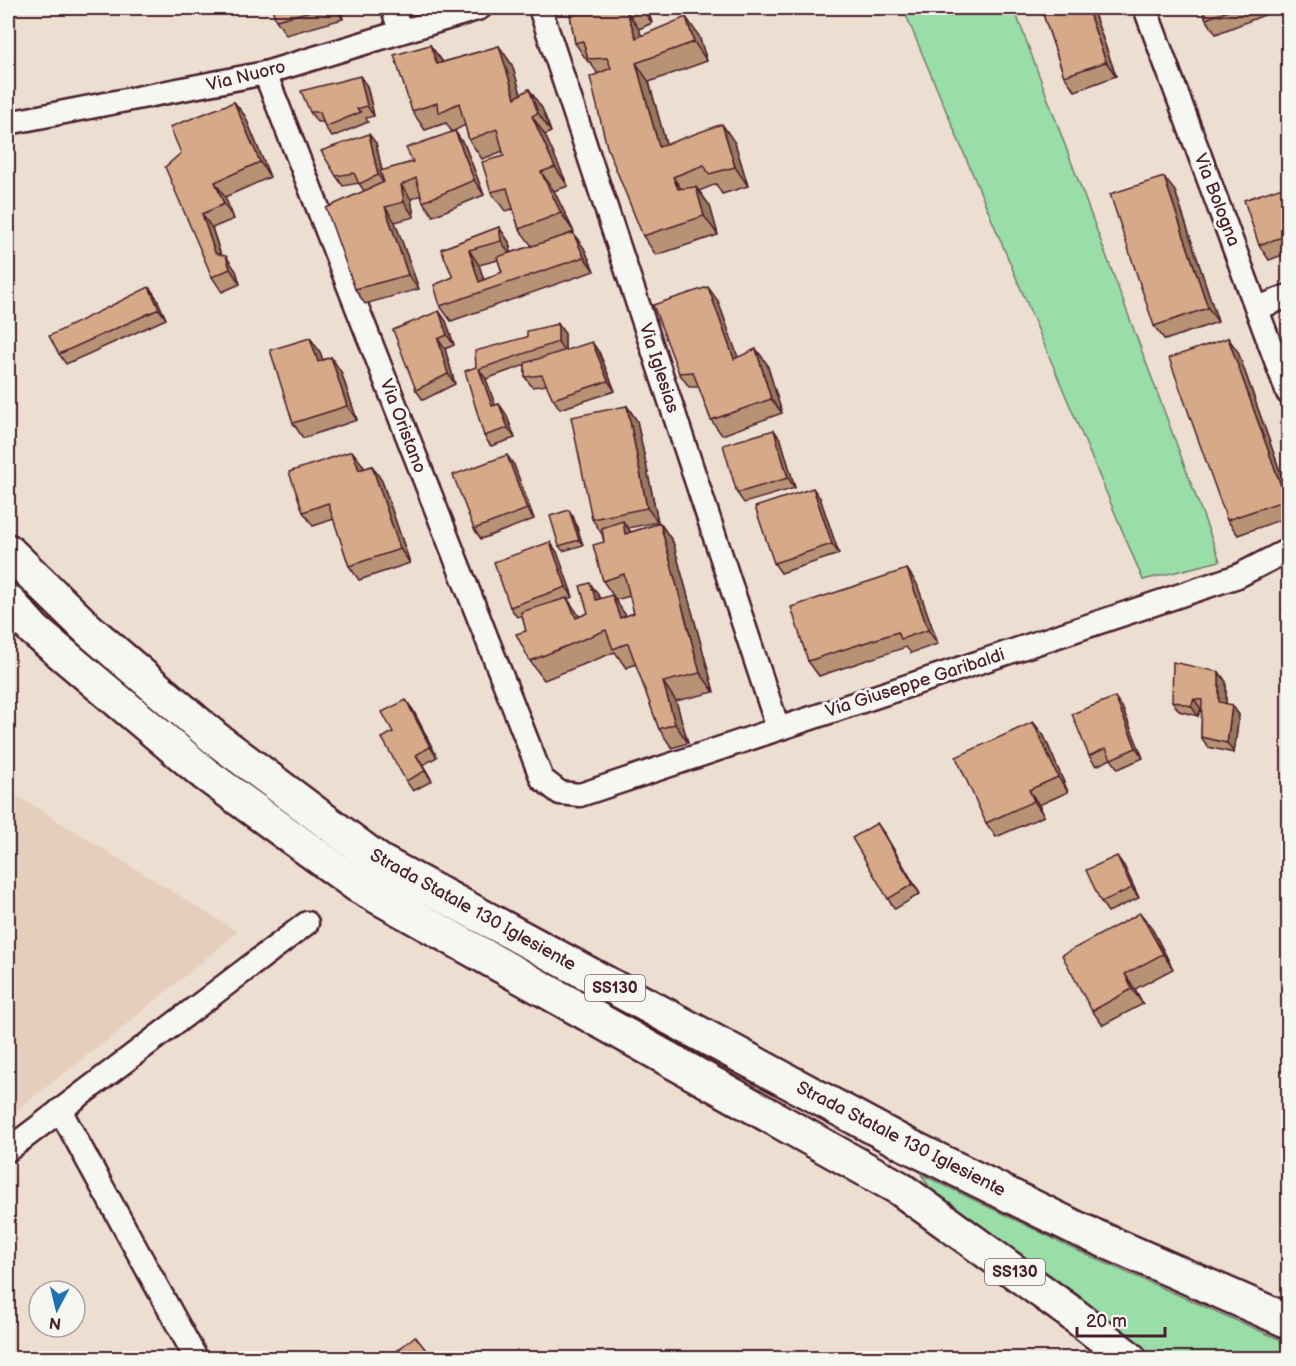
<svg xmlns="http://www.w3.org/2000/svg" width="1296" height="1366" font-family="'Balsamiq Sans',sans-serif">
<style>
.built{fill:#e5cfbc}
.green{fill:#99dda9;stroke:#727e6a;stroke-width:1.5}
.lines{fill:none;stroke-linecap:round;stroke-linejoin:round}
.minor-casing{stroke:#4a1f2b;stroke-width:27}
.primary-casing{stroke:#4a1f2b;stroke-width:38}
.minor{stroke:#f6f6f2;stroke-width:22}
.primary{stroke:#f6f6f2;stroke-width:33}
.wall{fill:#b89275;stroke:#4a1f2b;stroke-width:1.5;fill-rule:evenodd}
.shaded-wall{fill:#96775f;stroke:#4a1f2b;stroke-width:1.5}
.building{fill:#d6aa88;stroke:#4a1f2b;stroke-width:1.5}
.labels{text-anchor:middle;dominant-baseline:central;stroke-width:6;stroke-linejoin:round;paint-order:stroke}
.shield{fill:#f6f6f2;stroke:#7e6067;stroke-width:1.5}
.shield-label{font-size:16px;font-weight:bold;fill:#4a1f2b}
.street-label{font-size:18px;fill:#4a1f2b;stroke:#f6f6f2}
</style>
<rect width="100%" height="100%" fill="#ecdfd2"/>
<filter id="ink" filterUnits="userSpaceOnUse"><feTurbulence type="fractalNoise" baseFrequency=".0167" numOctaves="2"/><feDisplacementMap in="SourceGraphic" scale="12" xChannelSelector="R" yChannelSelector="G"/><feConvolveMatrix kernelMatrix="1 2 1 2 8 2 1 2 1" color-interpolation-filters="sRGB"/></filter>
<g filter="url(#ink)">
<path class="built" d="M8 790 238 932 115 1034 8 1117Z"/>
<g class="green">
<path d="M903 8H1014L1220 561 1143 580Z"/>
<path d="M921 1174 1087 1255 1288 1343V1358H1142L931 1190Z"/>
</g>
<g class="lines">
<g class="minor-casing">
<g id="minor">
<path d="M393 8 400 32"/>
<path d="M540 8 778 728"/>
<path d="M1145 8 1288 393"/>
<path d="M265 73 542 779 560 793 580 795 1238 576 1288 550"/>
<path d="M8 123 265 73 480 8"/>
<path d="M1258 308 1288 296"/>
<path d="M60 1110 196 1358"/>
<path d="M8 1150 307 923"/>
</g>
</g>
<g class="primary-casing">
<g id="primary">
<path d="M8 551 90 631 216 739 379 861 899 1141 1078 1229 1288 1321"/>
<path d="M8 601 34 630 205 774 357 885 899 1188 1070 1312 1129 1358"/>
</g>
</g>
<use href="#minor" class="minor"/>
<use href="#primary" class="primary"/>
</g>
<g class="wall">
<path d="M272 8H340L343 19 286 35 276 20Z"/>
<path d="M569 8H647L652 23 639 29 641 35 699 36 707 61 649 82 666 144 735 143 748 186 722 194 716 184 699 191 710 206 718 235 656 255 643 236 598 74 590 62H588L575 43Z"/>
<path d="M1041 8H1092L1116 76 1075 91 1064 76Z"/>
<path d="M1202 8H1282L1216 34 1206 19Z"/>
<path d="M430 45 443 62 499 46 512 65 521 94 542 108 551 132 545 135 568 186 554 191 574 232 564 236 584 248 594 271 451 321 440 306 453 277 441 249 499 227 509 242 511 253 532 246 519 229 513 209 505 211 491 192 504 156 503 151 482 159 469 140 465 125 452 132 446 123 425 130 412 111ZM498 260 502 272 484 280 479 265Z"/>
<path d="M367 86 374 116 366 118 368 122 332 137 325 127 323 122H317L310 112Z"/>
<path d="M234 102 245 116 270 177 225 197 234 219 212 228 221 255 236 271 240 284 222 292 212 277 181 153Z"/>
<path d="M376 143 382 171 465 146 484 195 433 216 423 202 421 195 411 199 414 217 395 222 419 289 365 304 355 289 364 191 359 183 343 186 336 176Z"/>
<path d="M1288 185V253L1269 260 1259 245Z"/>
<path d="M1175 191 1218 322 1165 340 1154 326Z"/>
<path d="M149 287 156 297 166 319 66 364 59 354Z"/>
<path d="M718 301 738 358 756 349 767 364 782 413 722 435 711 420 699 387H689L679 373Z"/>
<path d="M439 311 446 321 454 345 445 349 455 384 423 400 416 390Z"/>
<path d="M558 324 565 334V351L599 352 615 391 560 409 553 399 547 385 532 387 525 377V365L486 379 495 405 499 404 506 414 515 438 491 446 484 436 476 367 527 337Z"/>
<path d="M310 338 320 352 323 360 331 357 341 372 357 420 303 438 293 423Z"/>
<path d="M1228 338 1238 352 1288 494V517L1238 535 1227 520Z"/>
<path d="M627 406 637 421 658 522 628 528 631 532 660 523 673 542 714 692 676 701 688 743 672 748 659 729 636 664 626 668 615 652 544 680 530 661 526 631 522 615 517 617 510 607 550 542 557 552 573 597 567 599 580 617 588 613 601 598 625 614 626 616 634 613 630 596 616 600 603 581 604 542 602 534 592 519Z"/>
<path d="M781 440 795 488 744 503 737 493Z"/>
<path d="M363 465 364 469 372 466 382 481 410 563 359 580 349 566 334 519 313 526 303 512Z"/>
<path d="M514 465 534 519 481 539 474 529Z"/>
<path d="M820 498 839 554 781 573 774 563Z"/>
<path d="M573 516 583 545 563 551 559 546Z"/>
<path d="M907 569 917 584 938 644 911 653 906 647 819 676 808 661Z"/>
<path d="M1219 672 1226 682V704L1232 705 1239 715 1234 753 1208 747 1201 737 1202 709H1201L1198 716 1179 711 1172 701Z"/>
<path d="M1122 707 1143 758 1118 769 1111 759 1096 766 1089 756Z"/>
<path d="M413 710 437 757 423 765 432 781 413 791 406 781 393 732Z"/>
<path d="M1033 722 1044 736 1068 792 1039 805 1044 816 996 837 986 823Z"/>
<path d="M884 833 920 894 895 909 888 899Z"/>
<path d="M1124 866 1139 898 1108 912 1101 902Z"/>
<path d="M1140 913 1151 927 1173 969 1135 989 1143 1004 1103 1025 1092 1011Z"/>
</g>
<g class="shaded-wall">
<path d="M335 8H340L343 19Z"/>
<path d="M641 8H647L652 23Z"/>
<path d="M1087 8H1092L1116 76 1106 62Z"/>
<path d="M626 10 639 29 649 57 636 38Z"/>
<path d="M686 17 699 36 707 61 694 42Z"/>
<path d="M430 45 444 64H437Z"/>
<path d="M499 46 512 65 528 117 515 98Z"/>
<path d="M636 63 649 82 672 166 659 147Z"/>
<path d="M360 76 367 86 374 116 367 106Z"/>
<path d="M529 89 542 108 551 132 538 113Z"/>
<path d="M234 102 245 116 270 177 260 162Z"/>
<path d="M532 116 545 135 568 186 555 167Z"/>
<path d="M722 124 735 143 748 186 735 167Z"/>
<path d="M455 131 465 146 484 195 474 180Z"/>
<path d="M369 134 376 143 385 185 378 175Z"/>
<path d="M541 172 554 191 574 232 561 213Z"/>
<path d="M673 177 686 196 678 189Z"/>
<path d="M1164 177 1175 191 1218 322 1208 308Z"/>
<path d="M215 182 225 197 234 219 224 204Z"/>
<path d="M401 185 411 199 414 217 404 202Z"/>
<path d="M696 187 710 206 718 235 704 216Z"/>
<path d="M385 207 395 222 419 289 408 275Z"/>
<path d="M202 214 212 228 225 268 215 253Z"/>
<path d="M499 227 509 242 511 256 501 241Z"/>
<path d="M573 233 584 248 594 271 584 257Z"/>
<path d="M469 250 479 265 487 290 479 282Z"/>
<path d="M226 256 236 271 240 284 230 269Z"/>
<path d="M149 287 156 297 166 319 159 309Z"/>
<path d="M708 287 718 301 744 374 734 359Z"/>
<path d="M439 311 446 321 454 345 447 335Z"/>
<path d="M558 324 565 334V352L558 342Z"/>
<path d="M310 338 320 352 328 376 318 362Z"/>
<path d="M1228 338 1238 352 1288 494V504L1286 500Z"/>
<path d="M438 339 445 349 455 384 448 374Z"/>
<path d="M592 342 599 352 615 391 608 381Z"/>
<path d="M756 349 767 364 782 413 771 399Z"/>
<path d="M331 357 341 372 357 420 347 406Z"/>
<path d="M479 369 486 379 499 416 492 406Z"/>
<path d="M499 404 506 414 515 438 508 428Z"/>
<path d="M627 406 637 421 658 522 647 508Z"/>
<path d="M774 430 781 440 795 488 788 478Z"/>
<path d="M352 451 363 465 369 485 359 470Z"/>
<path d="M507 455 514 465 534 519 527 509Z"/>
<path d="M372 466 382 481 410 563 400 549Z"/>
<path d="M813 488 820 498 839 554 832 544Z"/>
<path d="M569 510 573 516 583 545 579 540Z"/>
<path d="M623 521 636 540 625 534Z"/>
<path d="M660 523 673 542 714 692 700 673Z"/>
<path d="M550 542 557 552 573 597 566 587Z"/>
<path d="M907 569 917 584 938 644 928 630Z"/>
<path d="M590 583 603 602 596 600Z"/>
<path d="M612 595 625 614 633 637 620 618Z"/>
<path d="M567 598 580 617 576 618Z"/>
<path d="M1219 672 1226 682V712L1219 702Z"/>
<path d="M663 682 676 701 688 743 675 724Z"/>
<path d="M1115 697 1122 707 1143 758 1136 748Z"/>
<path d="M1194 699 1201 709 1198 716 1191 706Z"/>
<path d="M406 700 413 710 437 757 430 747Z"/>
<path d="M1232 705 1239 715 1234 753 1227 743Z"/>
<path d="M1033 722 1044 736 1068 792 1058 777Z"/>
<path d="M416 755 423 765 432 781 425 771Z"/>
<path d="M1029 790 1039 805 1044 816 1034 801Z"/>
<path d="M877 823 884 833 920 894 913 884Z"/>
<path d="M1117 856 1124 866 1139 898 1132 888Z"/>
<path d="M1140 913 1151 927 1173 969 1163 954Z"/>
<path d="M1125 974 1135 989 1143 1004 1132 989Z"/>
</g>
<g class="building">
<path d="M272 8H322L276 20Z"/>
<path d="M569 8H631L626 10 636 38 686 17 694 42 636 63 659 147 722 124 735 167 709 174 704 165 673 177 678 189 696 187 704 216 643 236 607 147 590 77 611 68 607 58 588 59 583 41 575 43Z"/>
<path d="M1041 8H1087L1106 62 1064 76Z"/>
<path d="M1202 8H1235L1206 19Z"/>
<path d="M430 45 437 64 499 46 515 98 529 89 538 113 532 116 555 167 541 172 561 213 519 229 507 188 491 192 482 162 504 156 497 129 469 140 459 103 438 113 437 103 412 111 394 55Z"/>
<path d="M360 76 367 106 357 109 361 112 325 127 320 112H310L301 91Z"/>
<path d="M234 102 260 162 215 182 224 204 202 214 215 253 226 256 230 269 212 277 165 167 181 153 170 127Z"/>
<path d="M455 131 474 180 423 202 416 178 401 185 404 202 385 207 408 275 355 289 326 208 384 182 380 171 413 162 406 148Z"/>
<path d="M369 134 378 175 359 184 354 173 336 176 321 151Z"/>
<path d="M1164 177 1208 308 1154 326 1110 194Z"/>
<path d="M1288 185V235L1259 245 1244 200Z"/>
<path d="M499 227 501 241 469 250 479 282 502 272 497 257 573 233 584 257 440 306 434 285 453 277 441 249Z"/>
<path d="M149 287 159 309 59 354 49 336Z"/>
<path d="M708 287 734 359 756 349 771 399 711 420 693 372 679 373 653 305Z"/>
<path d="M439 311 447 335 438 339 448 374 416 390 393 330Z"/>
<path d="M1288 320V332L1285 321Z"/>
<path d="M558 324V342L479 369 492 406 499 404 508 428 484 436 465 371 476 367 475 351 527 337V331Z"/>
<path d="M310 338 318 362 331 357 347 406 293 423 270 350Z"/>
<path d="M1228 338 1286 500 1227 520 1169 358Z"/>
<path d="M592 342 608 381 553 399 542 375 525 377V363Z"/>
<path d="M627 406 647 508 592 519 571 417Z"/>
<path d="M774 430 788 478 737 493 723 445Z"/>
<path d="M352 451 359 470 372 466 400 549 349 566 328 503 303 512 289 472Z"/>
<path d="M507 455 527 509 474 529 453 475Z"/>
<path d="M813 488 832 544 774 563 755 507Z"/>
<path d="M569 510 579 540 559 546 550 516Z"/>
<path d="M623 521 625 534 660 523 700 673 663 682 675 724 659 729 628 643 613 649 606 630 530 661 516 634 526 631 521 612 567 598 576 618 588 613 580 586 590 583 596 600 612 595 620 618 634 613 624 574 603 581 593 545 604 542 602 528Z"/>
<path d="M550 542 566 587 510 607 494 562Z"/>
<path d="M907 569 928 630 901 639 898 632 808 661 791 607Z"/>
<path d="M1288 606V624L1282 608Z"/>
<path d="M1173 662 1219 672V702L1232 705 1227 743 1201 737 1202 700 1194 699 1191 706 1172 701Z"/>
<path d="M1115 697 1136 748 1111 759 1106 748 1089 756 1072 714Z"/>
<path d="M406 700 430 747 416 755 425 771 406 781 382 738 393 732 382 712Z"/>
<path d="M1033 722 1058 777 1029 790 1034 801 986 823 956 757Z"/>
<path d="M877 823 913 884 888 899 852 838Z"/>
<path d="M1117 856 1132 888 1101 902 1086 870Z"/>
<path d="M1140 913 1163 954 1125 974 1132 989 1092 1011 1062 955Z"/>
<path d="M415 1336 433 1359H387Z"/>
</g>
</g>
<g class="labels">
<g class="shield">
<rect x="585" y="975" width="60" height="26" rx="4.5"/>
<rect x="985" y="1259" width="60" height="26" rx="4.5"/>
</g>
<g class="shield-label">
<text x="615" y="988">SS130</text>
<text x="1015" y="1272">SS130</text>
</g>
<g class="street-label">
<text transform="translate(246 76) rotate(-14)">Via Nuoro</text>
<text transform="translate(1217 200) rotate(69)">Via Bologna</text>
<text transform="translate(659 368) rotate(72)">Via Iglesias</text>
<text transform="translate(403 426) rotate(69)">Via Oristano</text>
<text transform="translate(915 683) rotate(-18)">Via Giuseppe Garibaldi</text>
<text transform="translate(473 910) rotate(29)">Strada Statale 130 Iglesiente</text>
<text transform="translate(901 1139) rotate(27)">Strada Statale 130 Iglesiente</text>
</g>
</g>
<rect width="1296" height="1366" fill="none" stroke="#f6f6f2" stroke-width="30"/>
<rect x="15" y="15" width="1266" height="1336" fill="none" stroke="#4a1f2b" stroke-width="2" filter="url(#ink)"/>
<g transform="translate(57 1309) rotate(187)"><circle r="28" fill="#f6f6f2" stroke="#b1a0a2" stroke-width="1.5"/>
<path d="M0-4.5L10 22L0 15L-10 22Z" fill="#1f6fb2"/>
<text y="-9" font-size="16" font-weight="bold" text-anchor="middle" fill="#4a1f2b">N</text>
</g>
<path d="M1077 1327v9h88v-9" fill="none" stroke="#4a1f2b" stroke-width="3"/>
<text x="1086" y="1327" font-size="18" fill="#4a1f2b" stroke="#f6f6f2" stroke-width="4.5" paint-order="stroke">20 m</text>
</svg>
